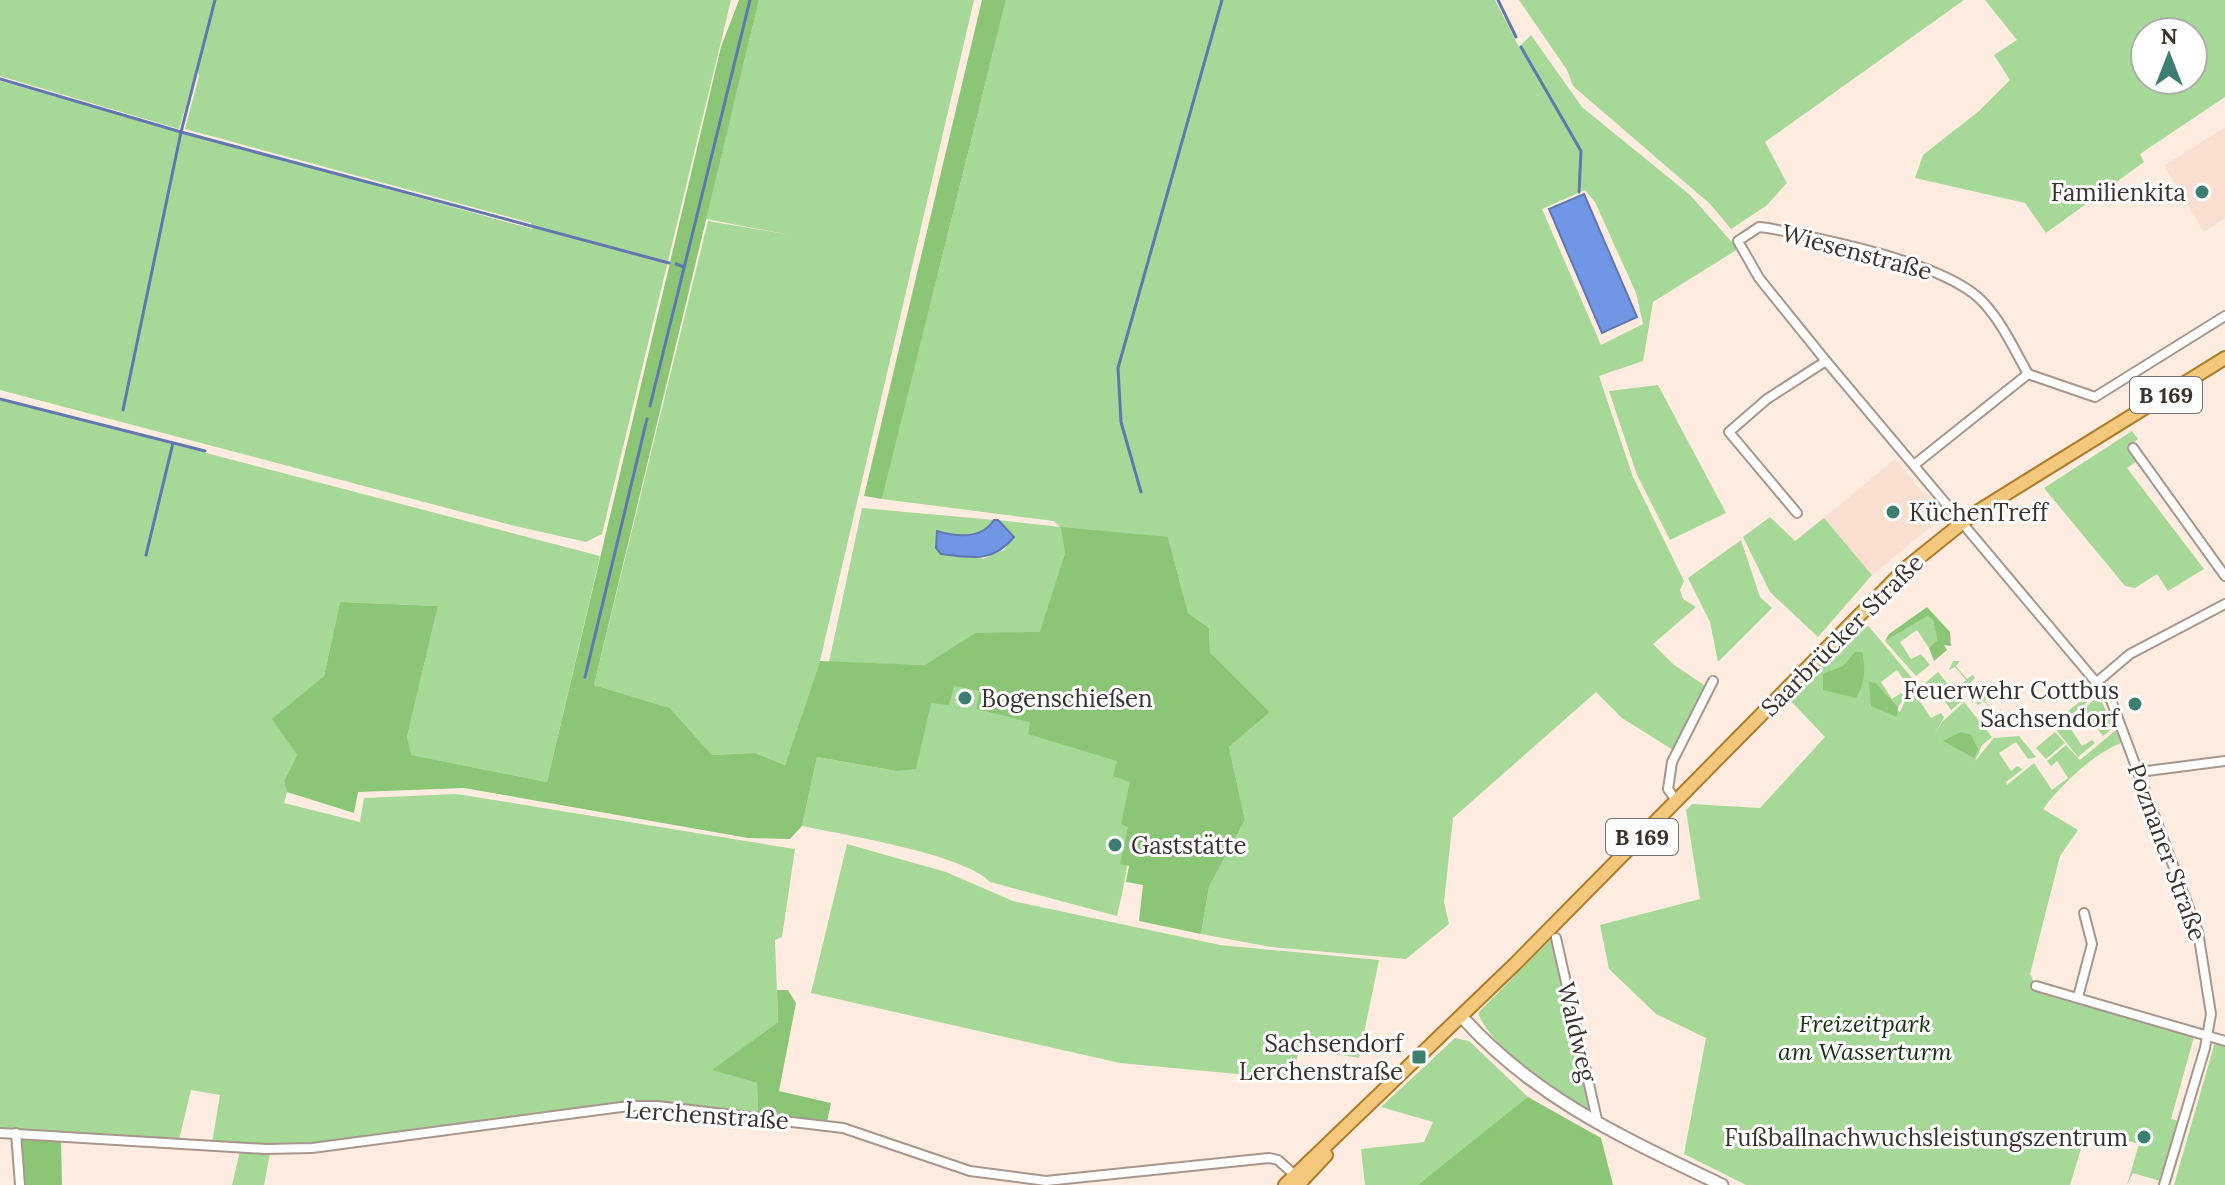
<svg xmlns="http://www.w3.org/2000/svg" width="2225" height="1185" font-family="Lora,serif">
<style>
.built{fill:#f9dfcf}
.green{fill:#a6d897;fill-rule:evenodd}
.forest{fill:#8ac676}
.water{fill:#7096e6;stroke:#6078af;stroke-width:2}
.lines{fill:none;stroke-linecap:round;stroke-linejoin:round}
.stream{stroke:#6078af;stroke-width:3}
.minor-casing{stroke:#a8968c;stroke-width:12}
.secondary-casing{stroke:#a8968c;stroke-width:15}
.primary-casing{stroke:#ae7c28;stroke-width:16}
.minor{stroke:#fff;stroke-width:8}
.secondary{stroke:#fff;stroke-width:11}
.primary{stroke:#f4c87c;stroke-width:12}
.poi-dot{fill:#3c7e70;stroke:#fff;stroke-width:3}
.labels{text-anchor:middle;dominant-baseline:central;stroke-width:6;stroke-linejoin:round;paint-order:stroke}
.shield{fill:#fff;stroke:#74706d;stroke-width:2}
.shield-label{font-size:22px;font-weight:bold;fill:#39322e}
.poi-label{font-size:24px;fill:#39322e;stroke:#fff;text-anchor:end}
.street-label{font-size:24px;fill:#39322e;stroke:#fff}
.park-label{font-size:24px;font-style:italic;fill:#183010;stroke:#fff}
</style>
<rect width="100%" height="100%" fill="#ffece0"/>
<g class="built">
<path d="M2225 127V218L2204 232 2164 166Z"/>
<path d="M1895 459 1943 517 1872 575 1824 518Z"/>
</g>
<g class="green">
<path d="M0 0H731L602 534 586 542 515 526 0 390V81L532 229 531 223 185 129 199 76 197 68 179 129 0 76Z"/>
<path d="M759 0H974L820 661 785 765 755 753 712 755 670 708 594 685 708 221 791 235 706 219Z"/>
<path d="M1006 0H1495L1519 47 1531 35 1582 107 1690 195 1738 249 1653 302 1643 361 1599 376 1633 477 1684 581 1680 590 1683 599 1696 607 1653 644 1673 664 1707 687 1673 750 1622 718 1596 692 1453 818 1444 902 1449 924 1406 959 1271 947 1201 934 1209 887 1245 820 1229 747 1270 712 1210 652 1209 628 1188 613 1168 537 1065 553 1041 633H975L926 665 829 662 862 508 994 520C981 539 957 537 938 531L983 559 1004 550 1014 537 998 520 1060 527 1054 521 882 499ZM1585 190 1595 202 1636 293 1643 324 1601 345 1542 209Z"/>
<path d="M1519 0H1964L1765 142 1787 183 1766 206 1731 229 1710 204 1573 86 1567 70Z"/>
<path d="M1985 0H2225V97L2140 154 2144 162 2046 233 2025 203 1915 178 1923 155 1979 111 2010 80 1994 55 2017 40ZM2145 32H2193V80H2145Z"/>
<path d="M1658 385 1726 513 1670 540 1637 475 1609 391Z"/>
<path d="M0 399 600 556 547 782 410 755 407 737 438 606 340 602 324 676 273 719 297 755 284 781 287 792 284 803 360 822 364 798 457 794 795 849 782 937 775 940 778 1022 713 1070 757 1083 758 1112 672 1103H630L313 1145 212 1143 220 1095 191 1090 179 1140 0 1128Z"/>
<path d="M2132 431 2138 439 2127 447 2136 462 2127 468 2204 569 2168 591 2157 574 2135 588 2125 586 2044 488Z"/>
<path d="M1770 517 1795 541 1824 518 1872 575 1818 637 1770 592 1743 537Z"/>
<path d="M1741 540 1760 597 1772 608 1718 662 1710 622 1688 578Z"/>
<path d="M1928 616 1933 620 1937 640 1929 648 1917 630 1900 642 1911 659 1921 654 1930 665 1916 676 1885 641Z"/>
<path d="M1865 622 1918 685 1912 691 1897 670 1881 682 1892 699 1901 693 1905 697 1898 707 1876 683 1888 703 1900 712 1906 699 1938 672 1962 701 1951 710 1937 690 1920 701 1931 718 1941 713 1944 717 1933 737 1942 722 1964 702 1992 737 1982 745 1975 761 1994 738 2019 736 2036 757 2028 759 2016 742 1999 753 2011 771 2017 766 2023 769 2006 782 2007 785 2034 763 2052 790 2068 778 2057 761 2051 766 2047 761 2066 745 2080 760 2116 730 2121 743C2094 753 2059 787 2043 809L2078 830 2060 856 2030 974 2034 982 2033 989 2194 1037 2171 1119 2179 1121 2160 1185V1181L2133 1173 2127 1185 2139 1144 2087 1129 2070 1185H1746L1684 1154 1706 1038 1656 1014 1609 969 1600 925 1700 899 1686 810 1692 804 1760 808 1825 737 1789 699Z"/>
<path d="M1953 661H1960L1956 666 1967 679 1973 675 1975 678 1970 683 1982 697 1987 693 1990 696 1985 701 1996 714 2001 710V718L1990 719 1995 715 1984 701 1978 705 1976 703 1981 698 1969 683 1964 687 1961 685 1966 680 1955 667 1949 670Z"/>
<path d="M937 677 984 685 1130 748C1138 804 1130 862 1117 916L990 882C964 854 844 835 802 826L817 757 896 771Z"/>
<path d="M2094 691 2097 694 2060 724 2056 720Z"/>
<path d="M2099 696 2114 727 2103 736 2088 717 2071 729 2082 746 2092 740 2095 743 2078 757 2057 731Z"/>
<path d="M2055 732 2065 743 2046 759 2036 748Z"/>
<path d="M847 844 946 872 1013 901 1220 945 1379 960 1359 1058 1300 1048 1291 1079 1120 1063 811 993Z"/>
<path d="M1553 937 1592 1111C1558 1091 1492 1050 1478 1013Z"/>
<path d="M1455 1038 1469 1041 1528 1097 1426 1181 1418 1185H1365L1361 1149 1424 1142 1433 1122 1381 1107Z"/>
<path d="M2215 1042 2225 1045V1185H2174Z"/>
<path d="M240 1151 270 1153 264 1185H232Z"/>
</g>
<g class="forest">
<path d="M739 0H759L594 685 670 708 712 755 755 753 785 765 820 661 925 665 975 633 1040 632 1065 553 1061 527 1168 537 1188 613 1209 628 1210 652 1270 712 1229 747 1245 820 1209 887 1201 934 1139 921 1143 885 1126 882 1129 866 1120 864 1128 827 1121 824 1130 782 1113 776 1117 761 1028 734 1030 722 976 709 980 691 954 686 949 705 931 703 916 769 896 771 817 757 802 826 790 839 748 838 464 788 358 792 354 813 287 792 284 781 297 755 272 719 324 676 340 602 438 606 407 737 411 755 547 782 721 47Z"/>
<path d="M982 0H1006L882 499 864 496Z"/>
<path d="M1927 607 1950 632 1951 646 1944 645 1947 650 1934 661 1929 648 1937 640 1933 620 1928 616 1885 641 1889 634Z"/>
<path d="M1855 652H1862C1866 669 1865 684 1856 698L1823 690V674L1843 666Z"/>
<path d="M1869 682 1876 683 1898 707 1897 717 1871 706Z"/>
<path d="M1961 732 1971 735 1978 749 1974 758 1943 741Z"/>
<path d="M777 990H788L796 1003 779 1091 831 1103 827 1122 758 1112 757 1083 712 1070 778 1022Z"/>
<path d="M1528 1097 1601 1138 1613 1185H1418Z"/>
<path d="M19 1136 61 1140 62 1185H24Z"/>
</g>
<g class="water">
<path d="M1584 194 1637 317 1602 333 1549 209Z"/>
<path d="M994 520H998L1014 537C993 563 972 558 941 554L936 548 937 531C957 537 981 540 994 520Z"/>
</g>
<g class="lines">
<g class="stream">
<path d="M1498 0 1516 37"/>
<path d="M1521 47 1581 151 1579 192"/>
<path d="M0 79 181 132 669 263"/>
<path d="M676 264 684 267"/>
<path d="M0 399 205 451"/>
<path d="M650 406 750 0"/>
<path d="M123 410 181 132 215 0"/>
<path d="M1141 492 1121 422 1118 368 1222 0"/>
<path d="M146 555 173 443"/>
<path d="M585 677 647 419"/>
</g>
<g class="minor-casing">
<g id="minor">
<path d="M2028 374C2014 349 2002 322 1982 301 1944 262 1823 239 1768 228L1759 227 1738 241 1759 278 1826 361 2111 700 2198 932 2211 1014 2205 1048 2164 1185"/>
<path d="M2133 448 2225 576"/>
<path d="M1914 465 2028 374 2095 397 2225 316"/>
<path d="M1797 513 1729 432 1767 399 1826 361"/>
<path d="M2097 682 2130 654 2225 604"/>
<path d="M2139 772 2225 761"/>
<path d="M1677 802 1668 789 1672 762 1713 681"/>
<path d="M1556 938 1598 1124"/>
<path d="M2036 986 2225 1041"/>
<path d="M2078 997 2092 944 2084 913"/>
<path d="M0 1133 266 1149 312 1148 629 1106H657L843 1128 970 1171 1046 1181 1269 1158 1278 1160 1298 1178"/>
<path d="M16 1133 20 1185"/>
</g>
</g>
<g class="secondary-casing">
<path id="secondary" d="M1462 1017C1536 1099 1624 1138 1722 1185"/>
</g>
<g class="primary-casing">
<g id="primary">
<path d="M1285 1185 1515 964 1906 568 1972 515 2225 358"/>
<path d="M1298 1185 1326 1155"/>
</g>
</g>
<use href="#minor" class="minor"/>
<use href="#secondary" class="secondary"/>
<use href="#primary" class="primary"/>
</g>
<g class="poi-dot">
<circle cx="2202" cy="192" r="8"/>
<circle cx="1893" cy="512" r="8"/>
<circle cx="965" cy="698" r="8"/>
<circle cx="2135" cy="704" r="8"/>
<circle cx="1115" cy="845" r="8"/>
<rect x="1411" y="1049" width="16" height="16" rx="4"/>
<circle cx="2144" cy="1137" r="8"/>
</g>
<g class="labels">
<g class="shield">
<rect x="2130" y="377" width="72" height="36" rx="6"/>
<rect x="1606" y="819" width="72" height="36" rx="6"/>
</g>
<g class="shield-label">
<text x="2166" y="395">B 169</text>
<text x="1642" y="837">B 169</text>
</g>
<g class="poi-label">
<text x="2186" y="192">Familienkita</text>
<text x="1909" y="512" text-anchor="start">KüchenTreff</text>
<text x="2119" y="690">Feuerwehr Cottbus<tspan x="2119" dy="28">Sachsendorf</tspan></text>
<text x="981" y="698" text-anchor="start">Bogenschießen</text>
<text x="1131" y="845" text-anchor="start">Gaststätte</text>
<text x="1403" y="1043">Sachsendorf<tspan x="1403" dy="28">Lerchenstraße</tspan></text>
<text x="2128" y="1137">Fußballnachwuchsleistungszentrum</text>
</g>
<g class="street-label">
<text transform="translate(1857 252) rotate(15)">Wiesenstraße</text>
<text transform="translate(1842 635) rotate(-45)">Saarbrücker Straße</text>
<text transform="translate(2167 852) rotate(70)">Poznaner Straße</text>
<text transform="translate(1577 1032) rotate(77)">Waldweg</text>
<text transform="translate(707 1115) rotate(4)">Lerchenstraße</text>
</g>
<g class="park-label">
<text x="1865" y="1023">Freizeitpark<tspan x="1865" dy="28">am Wasserturm</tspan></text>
</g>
</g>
<g transform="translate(2169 56)"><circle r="38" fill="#ffffff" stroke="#b0adab" stroke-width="2"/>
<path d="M0-6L14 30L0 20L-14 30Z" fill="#3c7e70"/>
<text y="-12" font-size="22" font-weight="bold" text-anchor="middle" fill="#39322e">N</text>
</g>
</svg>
